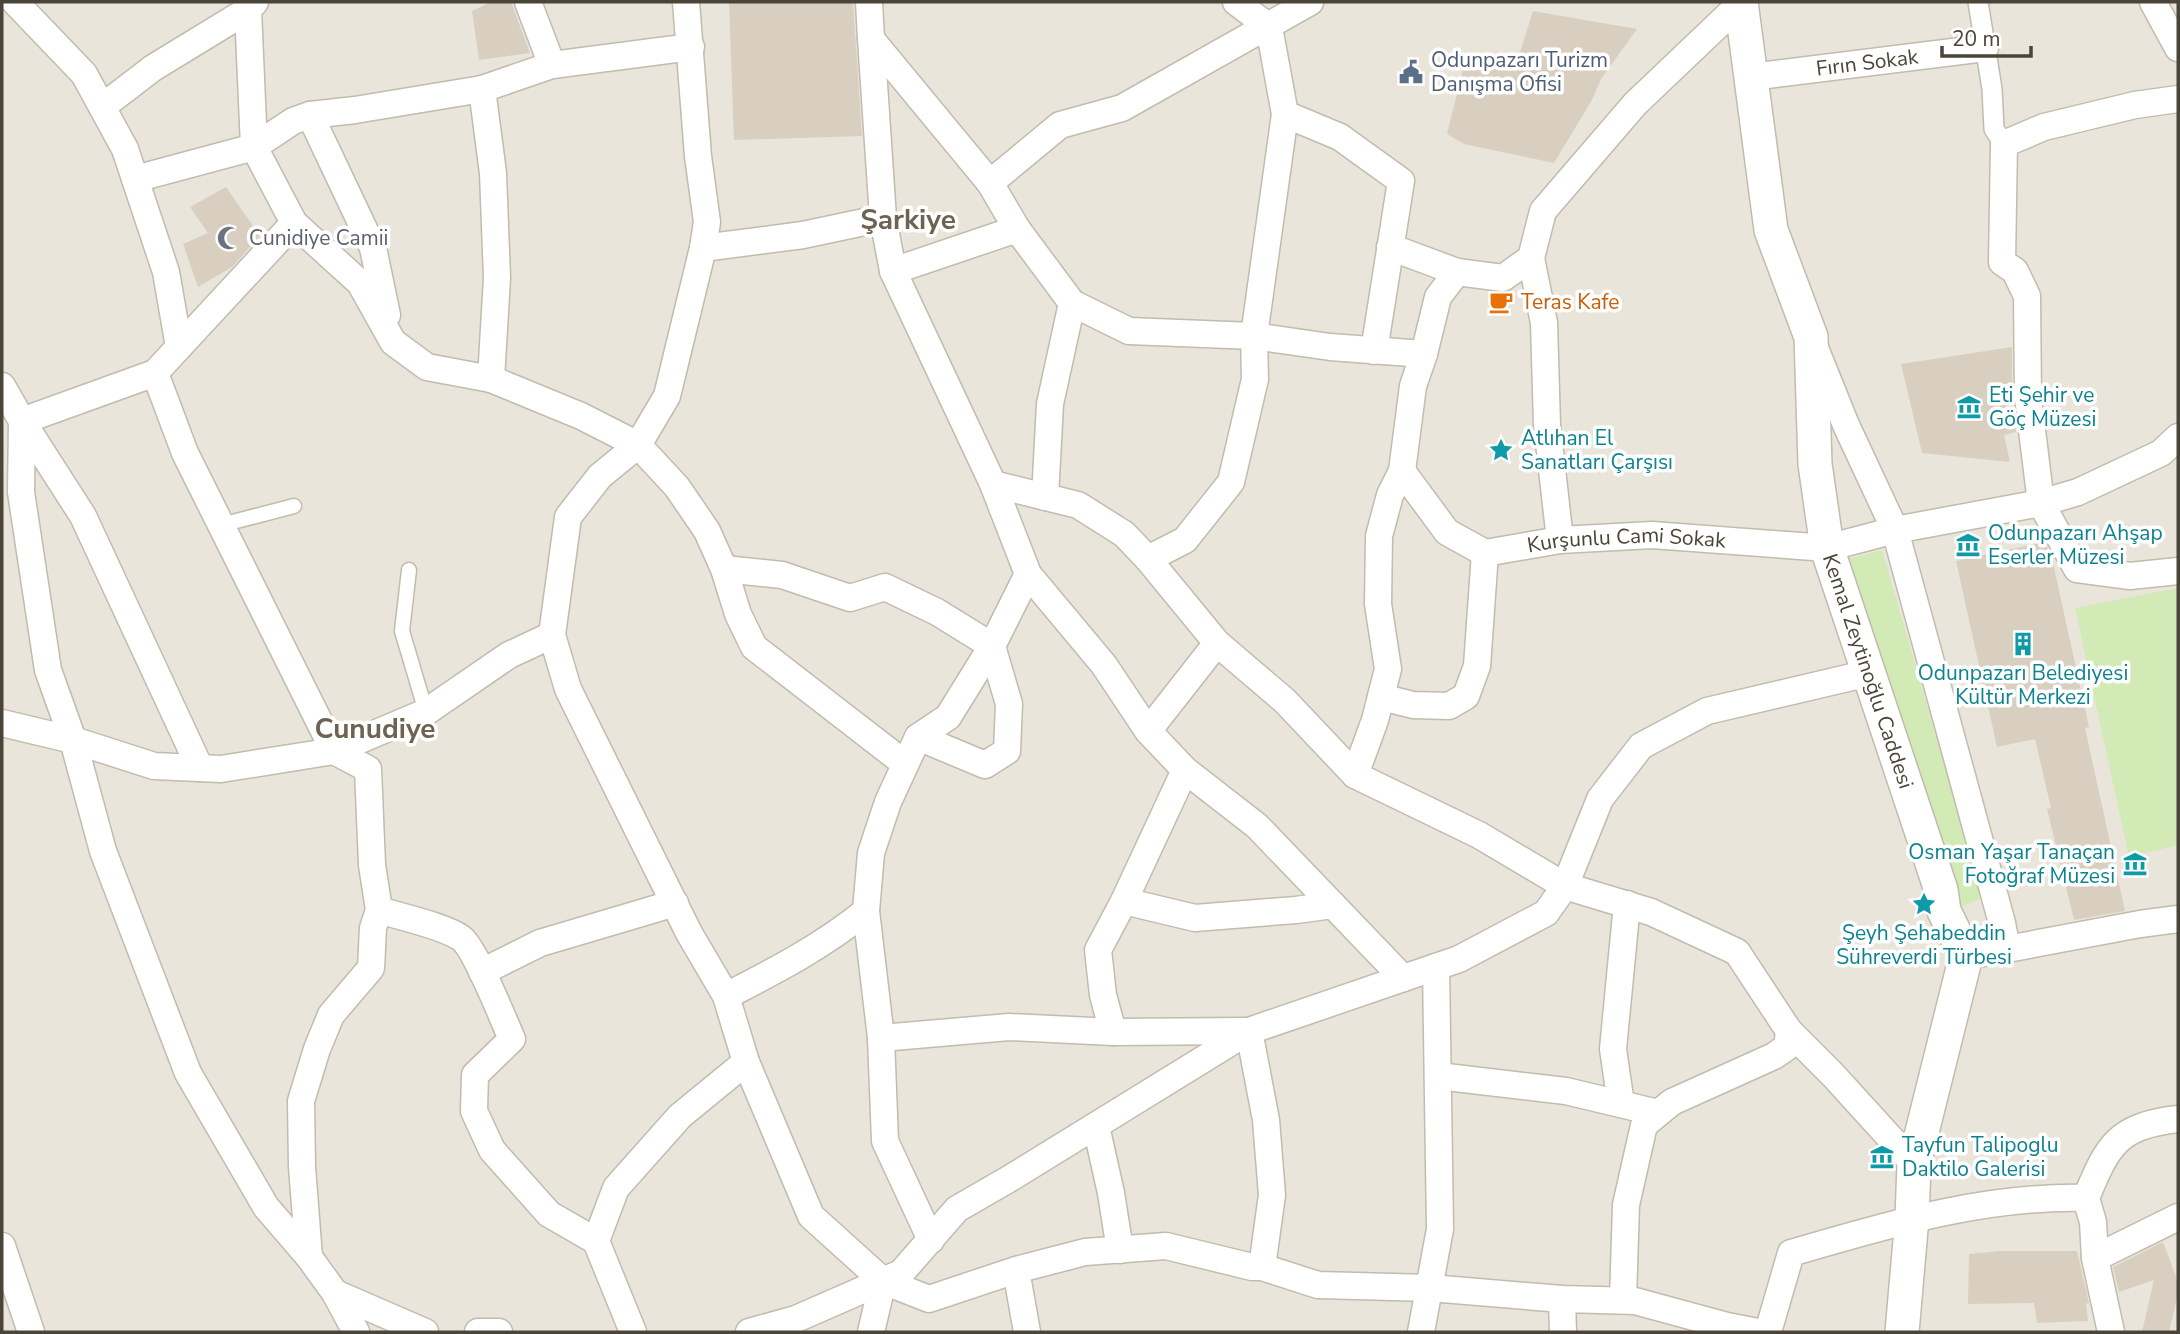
<svg xmlns="http://www.w3.org/2000/svg" width="2180" height="1334" font-family="'Nunito Sans',sans-serif">
<style>
.residential{fill:#eae5da}
.green{fill:#d2eab5}
.building{fill:#d8cfc1}
.lines{fill:none;stroke-linecap:round;stroke-linejoin:round}
.service-casing{stroke:#c2bbae;stroke-width:17}
.pedestrian-casing{stroke:#c2bbae;stroke-width:22}
.minor-casing{stroke:#c2bbae;stroke-width:29}
.tertiary-casing{stroke:#c2bbae;stroke-width:36}
.service{stroke:#fff;stroke-width:14}
.pedestrian{stroke:#fff;stroke-width:19}
.minor{stroke:#fff;stroke-width:26}
.tertiary{stroke:#fff;stroke-width:33}
.labels{text-anchor:middle;dominant-baseline:central;stroke-width:7;stroke-linejoin:round;paint-order:stroke}
.service-label{font-size:21px;fill:#4e5e75;stroke:#fff;text-anchor:start}
.street-label{font-size:21px;fill:#4b4439;stroke:#fff}
.worship-label{font-size:21px;fill:#5b616d;stroke:#fff;text-anchor:start}
.food-label{font-size:21px;fill:#c56008;stroke:#fff;text-anchor:start}
.culture-label{font-size:21px;fill:#0d838f;stroke:#fff;text-anchor:start}
.district-label{font-size:28px;font-weight:bold;fill:#6e6250;stroke:#fff}
</style>
<rect width="100%" height="100%" fill="#f6f3ec"/>
<rect class="residential" x="2" y="2" width="2176" height="1330"/>
<g class="green">
<path d="M1882 550 1983 898 1948 912 1839 561Z"/>
<path d="M2178 588V845L2129 857 2075 608Z"/>
</g>
<g class="building">
<path d="M491 2H511L530 53 479 60 472 11Z"/>
<path d="M729 2H853L862 136 734 140Z"/>
<path d="M1533 11 1637 29 1601 79 1592 100 1554 163 1464 144 1447 134 1465 62 1484 54 1517 62Z"/>
<path d="M226 187 260 236 232 267 198 287 183 244 208 233 190 207Z"/>
<path d="M2012 347V398L2016 432 2004 435 2010 462 1922 453 1901 364Z"/>
<path d="M2044 542 2051 554 2089 727 2085 728 2125 911 2074 920 2047 809 2051 808 2035 739 1997 747 1956 561Z"/>
<path d="M2163 1242 2178 1282V1293L2169 1332H2142L2154 1280 2119 1292 2113 1267Z"/>
<path d="M2001 1251H2077L2089 1303 2086 1304 2088 1321 2037 1323 2034 1303 1968 1304 1969 1254Z"/>
</g>
<g class="lines">
<g class="service-casing">
<g id="service">
<path d="M221 525 294 506"/>
<path d="M409 570 402 631 426 712"/>
</g>
</g>
<g class="pedestrian-casing">
<path id="pedestrian" d="M1978 2 1992 89 1994 129 2004 144"/>
</g>
<g class="minor-casing">
<g id="minor">
<path d="M15 2 84 74 125 149 166 272 179 347 155 373 185 453 334 751 368 769 372 865 379 910 373 928 371 968 331 1015 317 1049 301 1101 302 1167 309 1257"/>
<path d="M255 2 248 10 254 147 293 121 310 115 355 110 482 89 552 65 691 47"/>
<path d="M528 2 552 65"/>
<path d="M686 2 698 156 707 222 703 248 667 396 638 445 600 476 568 517 552 635 568 689 689 933 726 996 746 1062 811 1216 883 1281"/>
<path d="M869 2 871 39 990 183 1017 229 1072 303 1129 331 1254 336 1255 379 1231 482 1185 540 1148 559"/>
<path d="M1236 2 1269 27 1285 114 1340 137 1401 181 1374 351"/>
<path d="M2153 2 2178 48"/>
<path d="M871 39 883 218 893 271 1017 229"/>
<path id="s1" d="M1751 77 1985 48"/>
<path d="M482 89 493 173 497 278 491 379"/>
<path d="M2178 99 2135 105 2044 127 2004 144 2002 262 2015 271 2027 296 2028 398 2041 503 2077 569 2130 576 2178 571"/>
<path d="M102 107 153 68 248 10"/>
<path d="M1285 114 1254 336 1330 347 1424 354"/>
<path d="M310 115 373 248 387 315"/>
<path d="M135 179 254 147 294 223 360 283 393 342 427 367 491 379 581 416 638 445 677 487 707 531 724 569 738 614 754 647 904 763"/>
<path d="M990 183 1060 125 1122 108 1310 2"/>
<path d="M1390 247 1457 272"/>
<path d="M703 248 803 235 883 218"/>
<path d="M1531 258 1544 323 1547 425 1560 540"/>
<path d="M893 271 993 484 1028 574 992 646 1009 704 1007 751 985 765 918 737 888 802 871 853 866 911 881 1038 885 1141 931 1240"/>
<path d="M179 347 294 223"/>
<path d="M1815 348 1846 425 1895 530 2002 923 2007 949 1966 956"/>
<path d="M155 373 22 421 83 516 200 768"/>
<path d="M2 386 22 421 21 492 48 670 73 740 103 851 188 1073 266 1207 309 1257 335 1293 356 1332"/>
<path d="M1402 471 1413 386 1424 354 1438 297 1457 272 1503 278 1531 258 1543 211 1635 104 1741 3"/>
<path d="M993 484 1078 505 1124 534 1148 559 1217 643 1285 701 1355 775 1479 835 1565 886 1651 912 1737 952 1789 1031 1787 1047 1774 1056 1672 1102 1644 1125 1626 1205 1623 1300"/>
<path d="M1045 497 1050 404 1072 303"/>
<path d="M724 569 782 575 850 598 885 587 937 612 992 646 948 717 918 737"/>
<path d="M1028 574 1104 665 1148 731 1185 770 1257 826 1403 978"/>
<path d="M1381 697 1413 705 1449 706 1466 696 1477 666 1485 553"/>
<path d="M2 723 73 740 154 766 221 769 334 751 426 712 509 655 552 635"/>
<path d="M1148 731 1217 643"/>
<path id="s2" d="M1355 775 1375 720 1388 669 1378 604 1379 536 1390 495 1402 471 1447 532 1485 553 1560 540 1652 535 1827 548 1895 530 2041 503 2078 492 2161 453 2178 437"/>
<path d="M1124 901 1195 918 1296 910 1333 905"/>
<path d="M379 910C401 917 444 926 461 938 475 948 503 1019 512 1039L475 1075 474 1111 492 1150 549 1214 596 1241"/>
<path d="M2007 949 2140 924 2178 919"/>
<path d="M482 972 540 943 675 903"/>
<path d="M726 996C775 971 823 946 866 911"/>
<path d="M1789 1031 1833 1075 1914 1164"/>
<path d="M1113 1032 1103 995 1098 950 1124 901 1185 770"/>
<path d="M881 1038 1009 1027 1113 1032 1249 1031 1266 1120 1272 1195 1262 1267"/>
<path d="M1438 1076 1566 1091 1658 1113"/>
<path d="M1621 1104 1613 1049 1627 904"/>
<path d="M1096 1126 1111 1193 1120 1250"/>
<path d="M2086 1198C2108 1145 2117 1126 2178 1119"/>
<path d="M2 1246 31 1332"/>
<path d="M1016 1270 1027 1332"/>
<path d="M335 1293 425 1332"/>
<path d="M1562 1299 1563 1332"/>
<path d="M478 1332H499"/>
<path d="M633 1332 596 1241 616 1188 680 1116 746 1062"/>
<path d="M749 1332 796 1319 901 1273 957 1209 1009 1179 1249 1031 1459 959 1546 913 1565 886 1600 799 1641 746 1707 711 1869 673"/>
<path d="M871 1332 883 1281 929 1299 1016 1270 1085 1252 1166 1246 1252 1267H1262L1318 1285 1430 1288 1562 1299 1635 1301 1727 1326 1758 1332"/>
<path d="M1421 1332 1440 1229 1436 967"/>
<path d="M1768 1332 1791 1253C1887 1225 1985 1195 2086 1198L2093 1222 2095 1258"/>
<path d="M2111 1332 2095 1258 2178 1217"/>
</g>
</g>
<g class="tertiary-casing">
<g id="tertiary">
<path id="s3" d="M1741 2 1771 230 1811 337 1815 464 1827 548 1941 890 1944 911 1966 956 1914 1164 1912 1218 1902 1332"/>
</g>
</g>
<use href="#service" class="service"/>
<use href="#pedestrian" class="pedestrian"/>
<use href="#minor" class="minor"/>
<use href="#tertiary" class="tertiary"/>
</g>
<defs>
<g id="civic-bare" transform="scale(1.89)"><path d="M-.6-6.5H3V-4.5H.6V-3L4-1V1h2V6H-6V1h2V-1L-.6-3ZM-1.2 2.5V6h2.4V2.5Z" fill="#5c6f8a" stroke="#fff" stroke-width="2.5" paint-order="stroke"/></g>
<g id="mosque-bare" transform="scale(1.89)"><path d="M3.5-4.9A6 6 0 1 0 3.5 4.9A5 5 0 1 1 3.5-4.9Z" fill="#6b7280" stroke="#fff" stroke-width="2.5" paint-order="stroke"/></g>
<g id="cafe-bare" transform="scale(1.89)"><path d="M-5.5-4.5H6V0H3Q3 3.5 0 3.5H-2.5Q-5.5 3.5-5.5 0ZM3-3.2v2h1.7v-2ZM-6 4.5H4V6H-6Z" fill="#e8710a" stroke="#fff" stroke-width="2.5" paint-order="stroke"/></g>
<g id="museum-bare" transform="scale(1.89)"><path d="M0-6L6-3V-2H-6V-3ZM-5-1h2V3h-2ZM-1-1h2V3h-2ZM3-1h2V3H3ZM-6 4H6V6H-6Z" fill="#0f9aa8" stroke="#fff" stroke-width="2.5" paint-order="stroke"/></g>
<g id="sight-bare" transform="scale(1.89)"><path d="M0-6L1.8-2.2L6-1.7L2.9 1.2L3.7 5.4L0 3.3L-3.7 5.4L-2.9 1.2L-6-1.7L-1.8-2.2Z" fill="#0f9aa8" stroke="#fff" stroke-width="2.5" paint-order="stroke"/></g>
<g id="building-bare" transform="scale(1.89)"><path d="M-4-6H4V6H1V3H-1V6H-4ZM-2.5-4.3h1.7v1.8h-1.7ZM.8-4.3h1.7v1.8H.8ZM-2.5-1h1.7V.8h-1.7ZM.8-1h1.7V.8H.8Z" fill="#0f9aa8" stroke="#fff" stroke-width="2.5" paint-order="stroke"/></g>
</defs>
<g fill-rule="evenodd">
<use href="#civic-bare" x="1411" y="72"/>
<use href="#mosque-bare" x="229" y="238"/>
<use href="#cafe-bare" x="1501" y="302"/>
<use href="#museum-bare" x="1969" y="407"/>
<use href="#sight-bare" x="1501" y="450"/>
<use href="#museum-bare" x="1968" y="545"/>
<use href="#building-bare" x="2023" y="644"/>
<use href="#museum-bare" x="2135" y="864"/>
<use href="#sight-bare" x="1924" y="904"/>
<use href="#museum-bare" x="1882" y="1157"/>
</g>
<g class="labels">
<g class="service-label">
<text x="1431" y="60">Odunpazarı Turizm<tspan x="1431" dy="24">Danışma Ofisi</tspan></text>
</g>
<g class="street-label">
<text stroke="none"><textPath href="#s1" startOffset="117">Fırın Sokak</textPath></text>
<text stroke="none"><textPath href="#s2" startOffset="576">Kurşunlu Cami Sokak</textPath></text>
<text stroke="none"><textPath href="#s3" startOffset="686">Kemal Zeytinoğlu Caddesi</textPath></text>
</g>
<g class="worship-label">
<text x="249" y="238">Cunidiye Camii</text>
</g>
<g class="food-label">
<text x="1521" y="302">Teras Kafe</text>
</g>
<g class="culture-label">
<text x="1989" y="395">Eti Şehir ve<tspan x="1989" dy="24">Göç Müzesi</tspan></text>
<text x="1521" y="438">Atlıhan El<tspan x="1521" dy="24">Sanatları Çarşısı</tspan></text>
<text x="1988" y="533">Odunpazarı Ahşap<tspan x="1988" dy="24">Eserler Müzesi</tspan></text>
<text x="2023" y="673" text-anchor="middle">Odunpazarı Belediyesi<tspan x="2023" dy="24">Kültür Merkezi</tspan></text>
<text x="2115" y="852" text-anchor="end">Osman Yaşar Tanaçan<tspan x="2115" dy="24">Fotoğraf Müzesi</tspan></text>
<text x="1924" y="933" text-anchor="middle">Şeyh Şehabeddin<tspan x="1924" dy="24">Sühreverdi Türbesi</tspan></text>
<text x="1902" y="1145">Tayfun Talipoglu<tspan x="1902" dy="24">Daktilo Galerisi</tspan></text>
</g>
<g class="district-label">
<text x="908" y="220">Şarkiye</text>
<text x="375" y="729">Cunudiye</text>
</g>
</g>
<rect width="2180" height="1334" fill="none" stroke="#4b4439" stroke-width="7"/>
<path d="M1942 46v10h89v-10" fill="none" stroke="#4b4439" stroke-width="3.5"/>
<text x="1952" y="46" font-size="21" fill="#4b4439" stroke="#ffffff" stroke-width="5" paint-order="stroke">20 m</text>
</svg>
